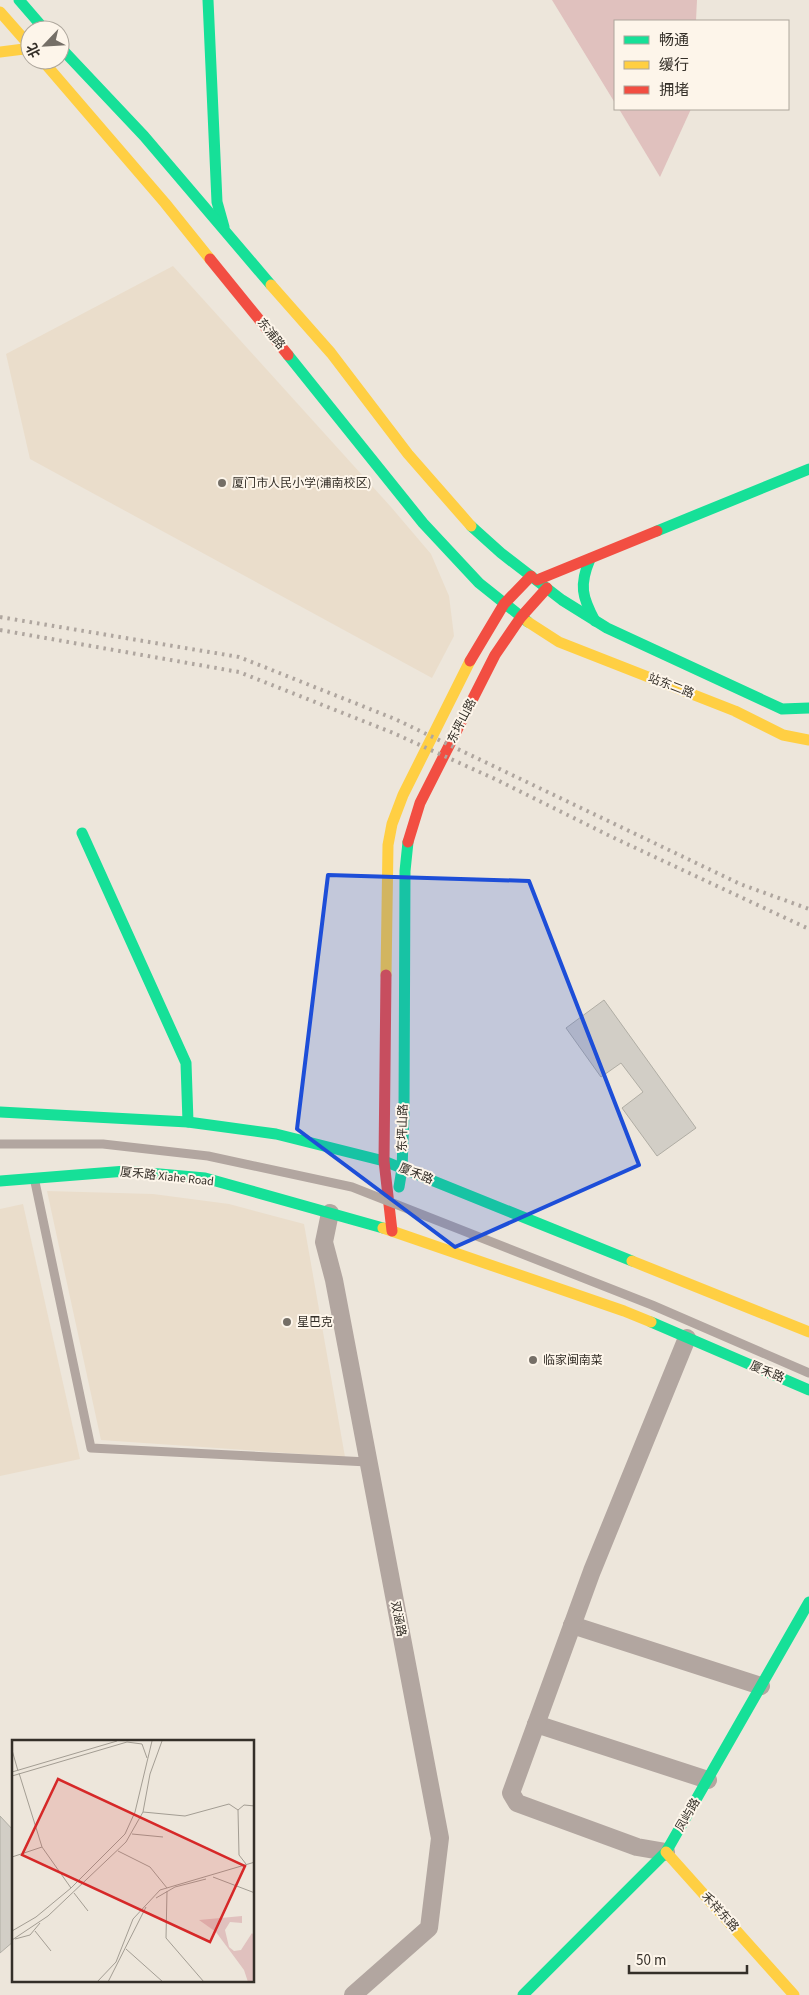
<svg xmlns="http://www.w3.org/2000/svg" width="809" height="1995" font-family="'Source Sans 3','Noto Sans SC',sans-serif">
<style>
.built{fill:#eaddcb}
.forest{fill:#e0c1be}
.building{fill:#d2cec6;stroke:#b0ada4}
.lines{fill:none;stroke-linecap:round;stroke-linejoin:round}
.lane{stroke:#b2a6a0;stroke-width:9}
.street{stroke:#b2a6a0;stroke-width:18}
.fast{stroke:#16e098;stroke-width:11}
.slow{stroke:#ffcf43;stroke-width:11}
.jam{stroke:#f24e42;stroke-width:11}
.rail{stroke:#afa69f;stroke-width:4;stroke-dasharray:2.5 5;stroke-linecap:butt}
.lane-bridge{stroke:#b2a6a0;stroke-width:9}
.marked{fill:#1d4ed8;fill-opacity:0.2;stroke:#1d4ed8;stroke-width:4;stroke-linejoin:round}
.poi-dot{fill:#756f67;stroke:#fdf5ea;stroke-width:2}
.labels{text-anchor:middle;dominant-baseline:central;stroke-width:4;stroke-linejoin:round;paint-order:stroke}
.street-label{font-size:12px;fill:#342f28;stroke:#fdf5ea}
.poi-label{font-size:12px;fill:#342f28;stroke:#fdf5ea;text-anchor:start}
.inset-road{fill:none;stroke:#a39d93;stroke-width:1}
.view{fill:#d62828;fill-opacity:0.15;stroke:#d62828;stroke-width:2.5}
.inset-edge{fill:none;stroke:#342f28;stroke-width:2.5}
</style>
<rect width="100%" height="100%" fill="#ede6db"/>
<g class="built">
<path d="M173 266 391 507 431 554 449 596 454 636 432 678 30 459 6 354Z"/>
<path d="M47 1191 153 1194 229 1204 304 1224 345 1457 101 1440Z"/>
<path d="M23 1204 80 1459 0 1476V1209Z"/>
</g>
<g class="forest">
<path d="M552 0H697L696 21H615V103Z"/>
<path d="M619 109H691L660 177Z"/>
</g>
<g class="building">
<path d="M604 1000 696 1128 657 1156 622 1108 643 1092 621 1063 601 1077 566 1028Z"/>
<path d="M0 1816 14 1831V1941L0 1953Z"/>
</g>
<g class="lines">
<path class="lane" d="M35 1182 91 1448 368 1462"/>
<g class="street">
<path d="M330 1213 324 1242 334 1280 440 1838 429 1928 353 1995"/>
<path d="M572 1625 761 1686"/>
<path d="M536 1724 708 1780"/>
<path d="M666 1852 637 1847 517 1803 511 1793 592 1571 687 1338"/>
</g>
<g class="fast">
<path d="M19 0 45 30"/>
<path d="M208 0 217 202 224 227"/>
<path d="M60 47 144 136 271 285"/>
<path d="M288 355 423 523 479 583 528 622"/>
<path d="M471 526 501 553 562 600 607 628 782 709 809 708"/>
<path d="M657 531 809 469"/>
<path d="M590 559C579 585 582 597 595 621"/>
<path d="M82 833 186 1063 188 1122"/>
<path d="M0 1112 188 1122 276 1134 384 1161 632 1261"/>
<path d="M0 1181 126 1171 205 1178 383 1228"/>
<path d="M399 1187 402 1169 404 1113 405 871 408 842"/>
<path d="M651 1322 809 1390"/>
<path d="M523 1995 666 1852 809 1602"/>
</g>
<g class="slow">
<path d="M0 12 30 46"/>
<path d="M0 52 24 49 30 54"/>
<path d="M42 60 165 203 210 259"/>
<path d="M271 285 331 353 408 454 471 526"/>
<path d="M528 622 559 642 735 711 783 735 809 740"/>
<path d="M386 975 388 845 392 824 403 795 470 661"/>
<path d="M383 1228 624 1311 651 1322"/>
<path d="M632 1261 809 1332"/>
<path d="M666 1852 794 1995"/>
</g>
<g class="jam">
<path d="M210 259 288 355"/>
<path d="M537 580 657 531"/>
<path d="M470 661 504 604 531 576"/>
<path d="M408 842 420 803 495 655 521 617 547 588"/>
<path d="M386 975 384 1161 392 1231"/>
</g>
<g class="rail">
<path d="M0 617 239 657 395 719 740 884 809 909"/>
<path d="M0 630 239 672 391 732 495 779 612 837 809 929"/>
</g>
<path class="lane-bridge" d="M0 1144H103L208 1156 352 1187 652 1305 809 1373"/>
</g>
<path class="marked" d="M328 875 529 881 639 1165 455 1247 297 1129Z"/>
<g class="poi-dot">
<circle cx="222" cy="483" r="5"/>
<circle cx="287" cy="1322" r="5"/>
<circle cx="533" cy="1360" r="5"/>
</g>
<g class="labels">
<g class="street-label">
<text transform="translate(271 334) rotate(51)">东浦路</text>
<text transform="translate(671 686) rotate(21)">站东二路</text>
<text transform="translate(462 721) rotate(-63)">东坪山路</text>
<text transform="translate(403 1128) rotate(-89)">东坪山路</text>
<text transform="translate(416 1174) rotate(22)">厦禾路</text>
<text transform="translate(167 1177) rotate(6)">厦禾路 Xiahe Road</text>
<text transform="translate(767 1372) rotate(23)">厦禾路</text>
<text transform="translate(398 1619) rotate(79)">双涵路</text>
<text transform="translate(688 1815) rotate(-60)">凤屿路</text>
<text transform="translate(720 1912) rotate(48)">禾祥东路</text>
</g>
<g class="poi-label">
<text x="232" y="483">厦门市人民小学(浦南校区)</text>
<text x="297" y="1322">星巴克</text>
<text x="543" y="1360">临家闽南菜</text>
</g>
</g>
<g transform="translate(12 1740)">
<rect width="242" height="242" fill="#ede6db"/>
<path d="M230 176V183L218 182 213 190 217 207 222 211 229 210 240 193 242 196V242H236L232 230 204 192 187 180Z" fill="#e0c1be"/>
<path class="inset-road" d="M0 10 6 31M0 32 105 1M7 33 30 107 59 148M0 36 115 2 130 4 135 18M226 70 227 115 234 124M131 72 173 76 217 64 226 70 232 65 243 66M120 94 151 97M106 111 138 127 155 148M0 117 30 107M201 137 243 153M155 151 154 198 192 242M62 153 76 171M144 158 163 147 194 139M0 191 24 177 59 148 113 94 123 72 140 1M23 191 39 211M3 199 18 195 28 183M0 200 36 176 114 102 131 72 138 34 150 1M114 209 151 242M85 242 104 222 121 179 148 150 243 122M96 242 134 167"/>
<path class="view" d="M46 39 233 126 198 202 10 115Z"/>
<rect width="242" height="242" class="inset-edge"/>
</g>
<rect x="614" y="20" width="175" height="90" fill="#fdf5ea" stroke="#ada69c"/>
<rect x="624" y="36" width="25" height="8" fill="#16e098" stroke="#ada69c"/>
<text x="659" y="45" font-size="15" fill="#342f28">畅通</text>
<rect x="624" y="61" width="25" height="8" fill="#ffcf43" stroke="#ada69c"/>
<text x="659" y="70" font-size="15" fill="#342f28">缓行</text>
<rect x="624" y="86" width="25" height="8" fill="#f24e42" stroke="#ada69c"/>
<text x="659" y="95" font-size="15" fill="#342f28">拥堵</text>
<g transform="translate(45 45) rotate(245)"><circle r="24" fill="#fdf5ea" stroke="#ada69c"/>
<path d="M0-4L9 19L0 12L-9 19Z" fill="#756f67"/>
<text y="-8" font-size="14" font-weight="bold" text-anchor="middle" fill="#342f28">北</text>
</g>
<path d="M629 1965v8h118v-8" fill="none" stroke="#342f28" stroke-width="2.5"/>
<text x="636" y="1965" font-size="15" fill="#342f28" stroke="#fdf5ea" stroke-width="4" paint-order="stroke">50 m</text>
</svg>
